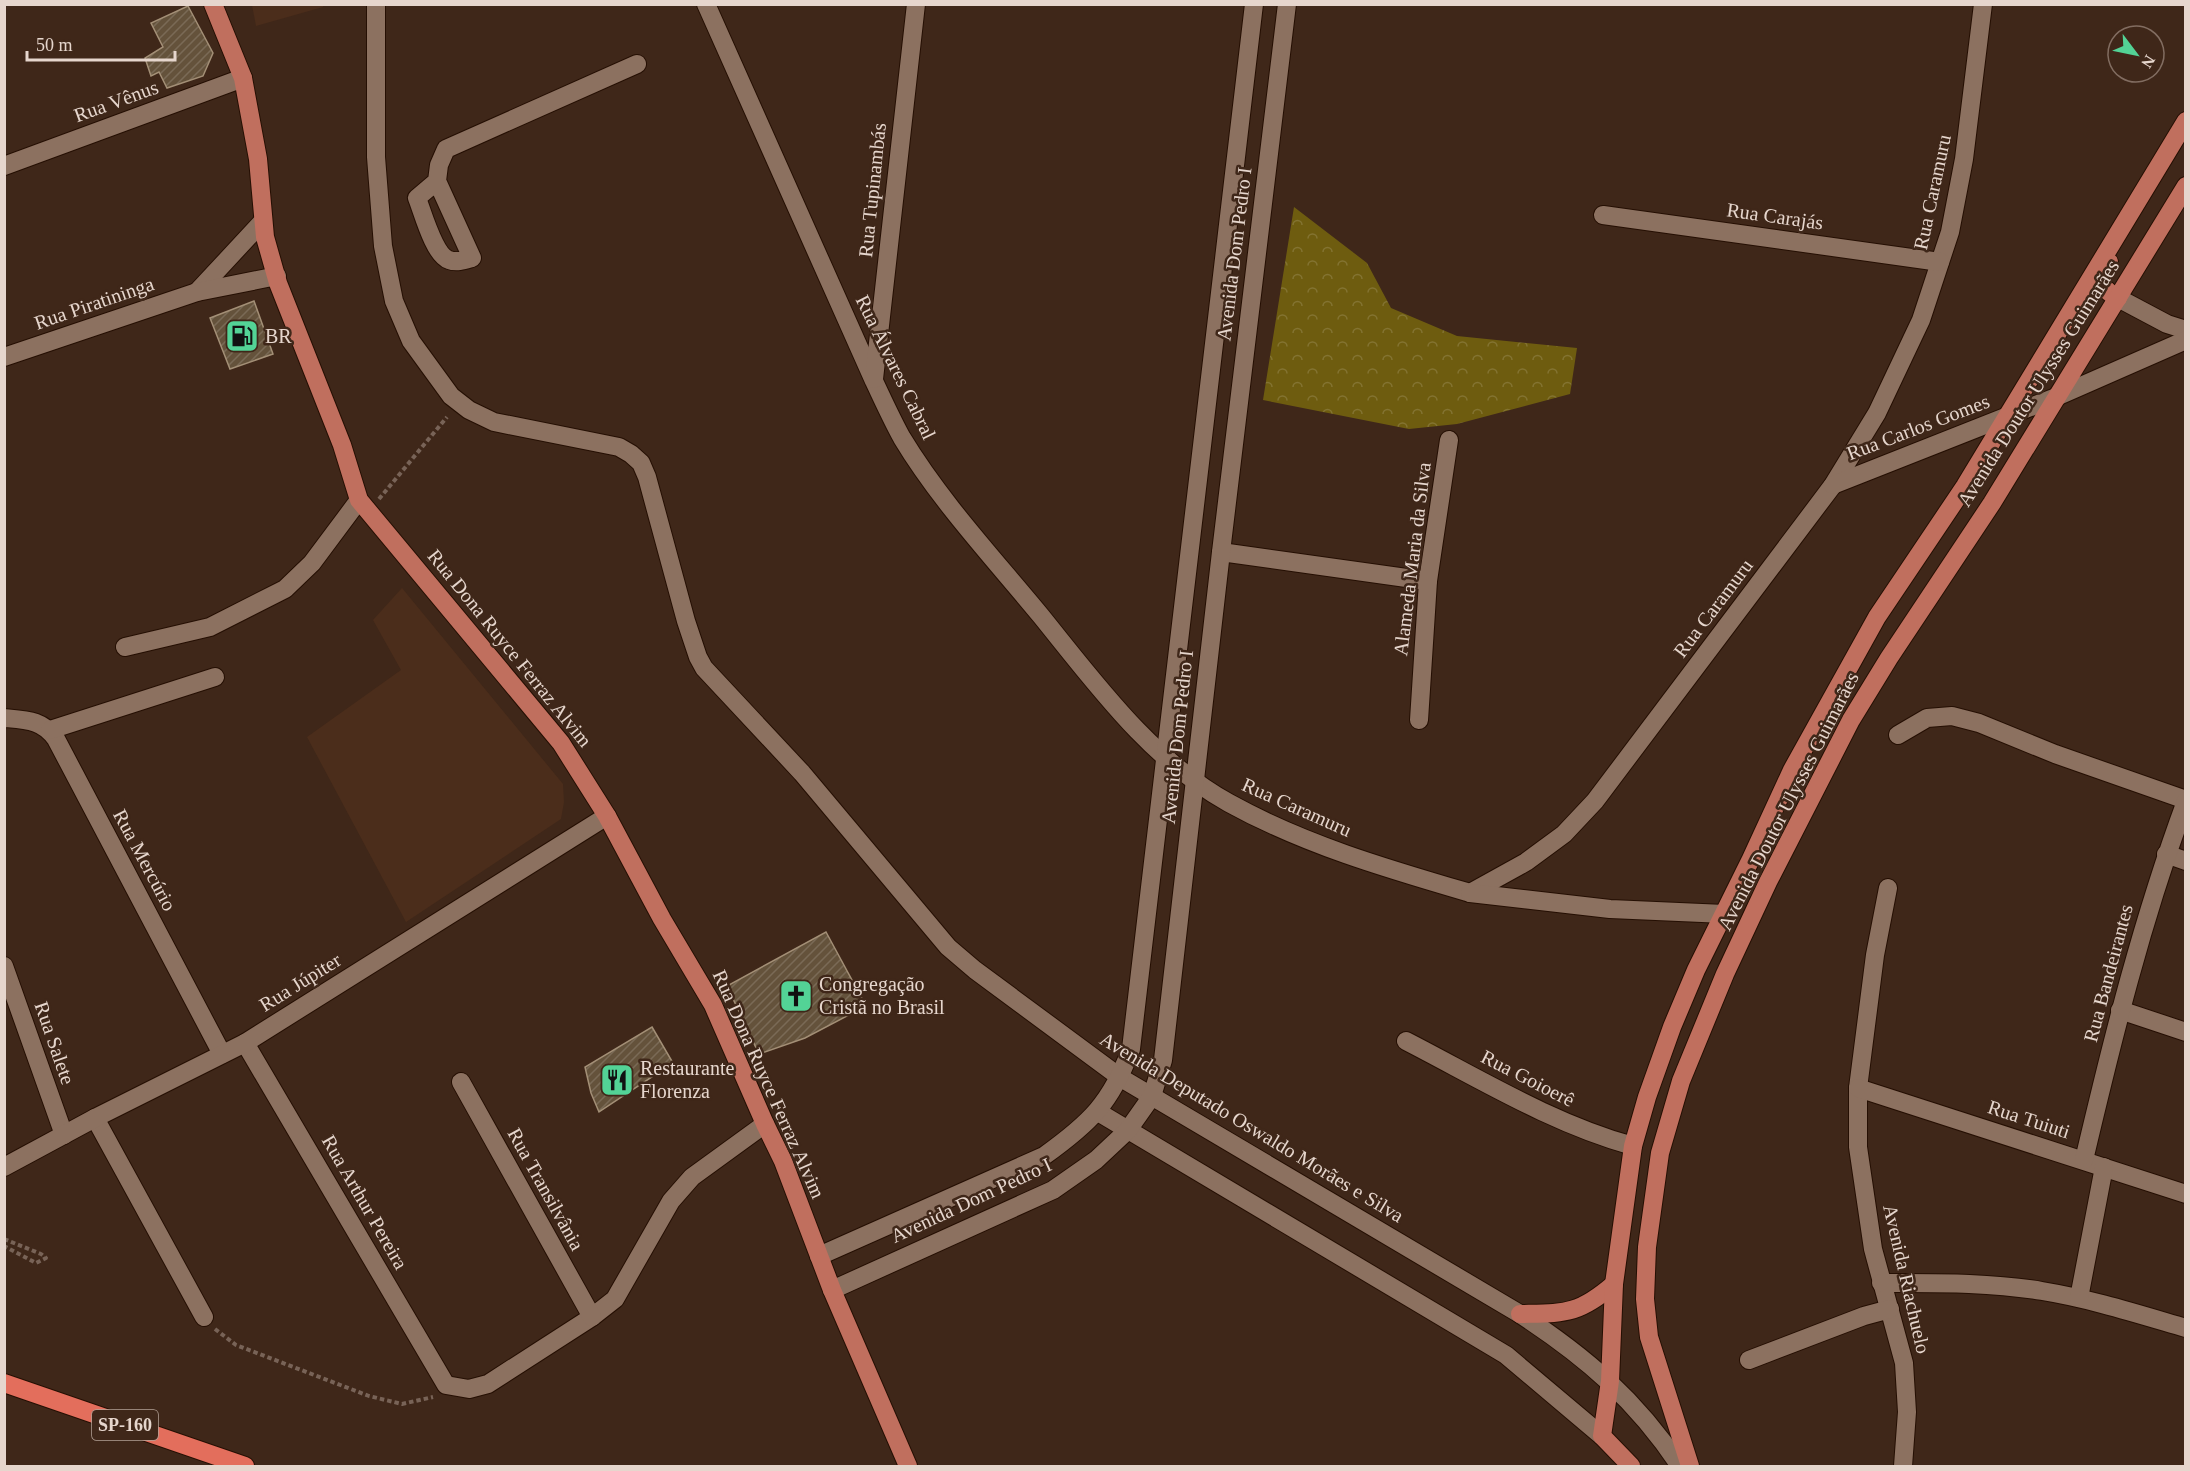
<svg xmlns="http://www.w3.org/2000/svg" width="2190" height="1471" font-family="'Times New Roman',serif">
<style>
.built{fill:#4b2d1b}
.forest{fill:url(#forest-crowns)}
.building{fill:url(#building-hatch);stroke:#a38f76;stroke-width:1.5}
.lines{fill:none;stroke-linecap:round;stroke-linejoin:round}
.minor-casing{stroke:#250f03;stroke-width:20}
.major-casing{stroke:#250f03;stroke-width:20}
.highway-casing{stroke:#250f03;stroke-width:20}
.path{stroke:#786357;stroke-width:4;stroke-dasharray:4.5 3;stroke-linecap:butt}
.minor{stroke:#8c7160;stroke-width:18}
.major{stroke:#c06f5e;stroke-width:18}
.highway{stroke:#e36e5c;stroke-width:18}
.labels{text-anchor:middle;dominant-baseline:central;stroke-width:5;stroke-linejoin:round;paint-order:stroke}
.shield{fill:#3f2719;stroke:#b4a297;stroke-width:1.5}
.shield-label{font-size:18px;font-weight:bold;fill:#e6d6cd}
.street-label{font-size:20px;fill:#e6d6cd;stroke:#3f2719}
.poi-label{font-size:20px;fill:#e6d6cd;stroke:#3f2719;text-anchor:start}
</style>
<defs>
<pattern id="forest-crowns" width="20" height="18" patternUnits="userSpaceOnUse" patternTransform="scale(1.5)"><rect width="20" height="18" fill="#6e5c0f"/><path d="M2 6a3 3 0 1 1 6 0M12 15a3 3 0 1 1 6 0" fill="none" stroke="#837331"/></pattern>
<pattern id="building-hatch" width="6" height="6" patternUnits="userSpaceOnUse" patternTransform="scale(1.5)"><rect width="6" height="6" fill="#64523b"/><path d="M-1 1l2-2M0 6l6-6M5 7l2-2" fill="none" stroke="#7a6a56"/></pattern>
</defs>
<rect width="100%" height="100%" fill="#3f2719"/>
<g class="built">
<path d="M323 5V7L256 26 252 5Z"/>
<path d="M402 588 563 784 564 802 561 819 406 922 307 737 401 670 373 620Z"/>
</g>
<path class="forest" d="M1294 207 1367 263 1391 308 1457 336 1577 348 1570 394 1457 424 1409 429 1263 400Z"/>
<g class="building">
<path d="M188 6 213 53 203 76 167 88 159 72 151 76 145 58 163 47 151 23Z"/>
<path d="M254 301 273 354 230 369 210 318Z"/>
<path d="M826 932 866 1006 805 1038 759 1054 727 986Z"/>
<path d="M652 1027 673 1063 599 1112 591 1093 585 1067Z"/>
</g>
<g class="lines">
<g class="minor-casing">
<g id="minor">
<path d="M376 4V157L383 246 394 301 411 341 451 396 469 410 494 422 619 447 631 454 641 463 647 477 686 621 698 657 704 668 802 773 948 947 975 970 1121 1078 1520 1314C1586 1357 1636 1400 1680 1466"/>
<path d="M706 4 874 381C883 400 892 420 902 438 940 501 994 559 1041 616 1096 684 1151 760 1229 803 1305 845 1388 869 1470 893L1526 862 1564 834 1595 801 1833 485 1877 413 1921 320 1950 232 1964 159 1983 4"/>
<path d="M4 166 243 78"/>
<path d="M437 181 417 198C423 213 434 255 449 260 457 263 465 260 472 258L437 181 439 165 446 149 637 64"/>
<path d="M1603 215 1940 262"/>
<path d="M197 292 263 221"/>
<path d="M2118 298 2167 324 2186 330"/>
<path d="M4 357 197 292 277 276"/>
<path d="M874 379 916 4"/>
<path d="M1833 485 2056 397 2186 340"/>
<path d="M1221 552 1428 581"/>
<path d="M125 647 210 627 285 589 312 563 359 500"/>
<path d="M4 718C27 720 43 720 56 739L222 1054"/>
<path d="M1419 720 1428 581 1449 440"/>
<path d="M50 730 215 677"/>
<path d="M1898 735 1927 718 1952 716 1979 723 2055 754 2186 800"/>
<path d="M2166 854 2186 861"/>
<path d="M1888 888 1875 955 1858 1088V1147L1873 1249 1904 1363 1907 1412 1903 1466"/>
<path d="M1470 893 1610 909 1725 914"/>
<path d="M4 966 64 1135"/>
<path d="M2120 1010 2186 1032"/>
<path d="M1406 1041C1480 1079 1553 1124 1633 1146"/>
<path d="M245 1043 446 1385 469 1389 488 1384 592 1317 615 1299 671 1201 692 1177 765 1124"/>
<path d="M461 1082 592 1317"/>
<path d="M1858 1088 2186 1194"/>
<path d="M1098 1112 1506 1355 1602 1436"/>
<path d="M95 1118 204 1317"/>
<path d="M2084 1160C2113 1037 2142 920 2186 801"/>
<path d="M4 1167 95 1118 245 1043 607 816"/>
<path d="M819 1256 1044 1156C1090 1123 1111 1103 1131 1049L1254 4"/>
<path d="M1881 1283C1935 1283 1989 1282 2042 1291 2091 1299 2138 1314 2186 1328"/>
<path d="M832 1290 1053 1190 1096 1160 1128 1130 1152 1096 1163 1060 1221 552 1287 4"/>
<path d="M2079 1298 2104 1167"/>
<path d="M1749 1360 1864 1316 1890 1309"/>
</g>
</g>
<g class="major-casing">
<g id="major">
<path d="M213 4 243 78 258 159 265 237 278 283 342 445 359 500 561 743 607 816 662 919 713 1005 765 1124 783 1161 832 1290 908 1466"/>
<path d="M2109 262C2098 281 2099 287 2118 298"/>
<path d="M1520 1314C1565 1313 1578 1315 1614 1284"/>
<path d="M1631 1466 1602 1436 1610 1381 1614 1284 1633 1146 1647 1097 1672 1027 1696 970 1751 859 1792 770 1877 617 1965 486 2186 121"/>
<path d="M1690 1466 1649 1337 1645 1299 1647 1247 1660 1153 1681 1081 1725 974 1768 882 1851 720 1889 658 1992 503 2186 186"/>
</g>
</g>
<g class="highway-casing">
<path id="highway" d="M4 1383 245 1466"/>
</g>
<g class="path">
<path d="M379 499 447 417"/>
<path d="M4 1239 41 1254 46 1258 36 1263 4 1246"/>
<path d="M215 1329 236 1345 369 1396 402 1404 433 1397"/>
</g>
<use href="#minor" class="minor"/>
<use href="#major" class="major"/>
<use href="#highway" class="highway"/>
</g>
<defs>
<g id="fuel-square" transform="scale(1.725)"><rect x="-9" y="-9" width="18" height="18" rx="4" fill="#53d396" stroke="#3f2719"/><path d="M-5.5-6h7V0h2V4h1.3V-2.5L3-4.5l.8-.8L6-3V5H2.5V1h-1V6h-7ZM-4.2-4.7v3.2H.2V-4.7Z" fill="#111"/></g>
<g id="church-square" transform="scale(1.725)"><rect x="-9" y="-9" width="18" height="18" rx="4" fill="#53d396" stroke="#3f2719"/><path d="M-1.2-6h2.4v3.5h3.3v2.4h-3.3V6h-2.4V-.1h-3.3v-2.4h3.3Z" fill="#111"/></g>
<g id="restaurant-square" transform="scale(1.725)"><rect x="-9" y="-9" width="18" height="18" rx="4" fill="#53d396" stroke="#3f2719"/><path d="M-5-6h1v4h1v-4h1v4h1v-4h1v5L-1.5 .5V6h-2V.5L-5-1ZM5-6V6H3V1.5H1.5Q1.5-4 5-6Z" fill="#111"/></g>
</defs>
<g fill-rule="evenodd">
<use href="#fuel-square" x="242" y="336"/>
<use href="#church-square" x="796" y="996"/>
<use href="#restaurant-square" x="617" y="1080"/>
</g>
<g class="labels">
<rect class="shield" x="92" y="1410" width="66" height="30" rx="4.5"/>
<g class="shield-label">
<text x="125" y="1425">SP-160</text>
</g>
<g class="street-label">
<text transform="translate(116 101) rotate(-20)">Rua Vênus</text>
<text transform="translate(872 190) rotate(-84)">Rua Tupinambás</text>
<text transform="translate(1932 192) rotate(-78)">Rua Caramuru</text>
<text transform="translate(1775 216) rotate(8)">Rua Carajás</text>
<text transform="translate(1234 254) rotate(-83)">Avenida Dom Pedro I</text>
<text transform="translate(94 303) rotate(-19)">Rua Piratininga</text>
<text transform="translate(896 367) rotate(64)">Rua Álvares Cabral</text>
<text transform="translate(2038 383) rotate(-58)">Avenida Doutor Ulysses Guimarães</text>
<text transform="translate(1918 427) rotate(-21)">Rua Carlos Gomes</text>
<text transform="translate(1412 559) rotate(-83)">Alameda Maria da Silva</text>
<text transform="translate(1713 608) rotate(-53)">Rua Caramuru</text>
<text transform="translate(510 648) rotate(51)">Rua Dona Ruyce Ferraz Alvim</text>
<text transform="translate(1177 737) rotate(-84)">Avenida Dom Pedro I</text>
<text transform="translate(1788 801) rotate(-63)">Avenida Doutor Ulysses Guimarães</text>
<text transform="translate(1297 807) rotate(24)">Rua Caramuru</text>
<text transform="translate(145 860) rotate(62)">Rua Mercúrio</text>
<text transform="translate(2108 973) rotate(-75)">Rua Bandeirantes</text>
<text transform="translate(300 982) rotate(-32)">Rua Júpiter</text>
<text transform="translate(55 1043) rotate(71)">Rua Salete</text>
<text transform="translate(1528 1078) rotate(27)">Rua Goioerê</text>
<text transform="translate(769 1084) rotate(66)">Rua Dona Ruyce Ferraz Alvim</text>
<text transform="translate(2029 1119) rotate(18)">Rua Tuiuti</text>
<text transform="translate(1252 1127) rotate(31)">Avenida Deputado Oswaldo Morães e Silva</text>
<text transform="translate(546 1189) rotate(61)">Rua Transilvânia</text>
<text transform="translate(971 1200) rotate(-25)">Avenida Dom Pedro I</text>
<text transform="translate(365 1202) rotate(60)">Rua Arthur Pereira</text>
<text transform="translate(1907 1279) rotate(77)">Avenida Riachuelo</text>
</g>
<g class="poi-label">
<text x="265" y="336">BR</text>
<text x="819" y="984">Congregação<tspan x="819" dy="23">Cristã no Brasil</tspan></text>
<text x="640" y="1068">Restaurante<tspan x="640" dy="23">Florenza</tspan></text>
</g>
</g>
<rect width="2190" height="1471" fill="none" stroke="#e6d6cd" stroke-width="12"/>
<g transform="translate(2136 54) rotate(122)"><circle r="28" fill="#3f2719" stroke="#826d61" stroke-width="1.5"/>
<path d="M0-4.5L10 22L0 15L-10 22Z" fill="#53d396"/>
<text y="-9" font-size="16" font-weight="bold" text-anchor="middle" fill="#e6d6cd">N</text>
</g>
<path d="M27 51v9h148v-9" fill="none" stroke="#e6d6cd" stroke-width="3"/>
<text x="36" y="51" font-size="18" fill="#e6d6cd" stroke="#3f2719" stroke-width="4.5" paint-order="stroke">50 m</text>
</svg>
